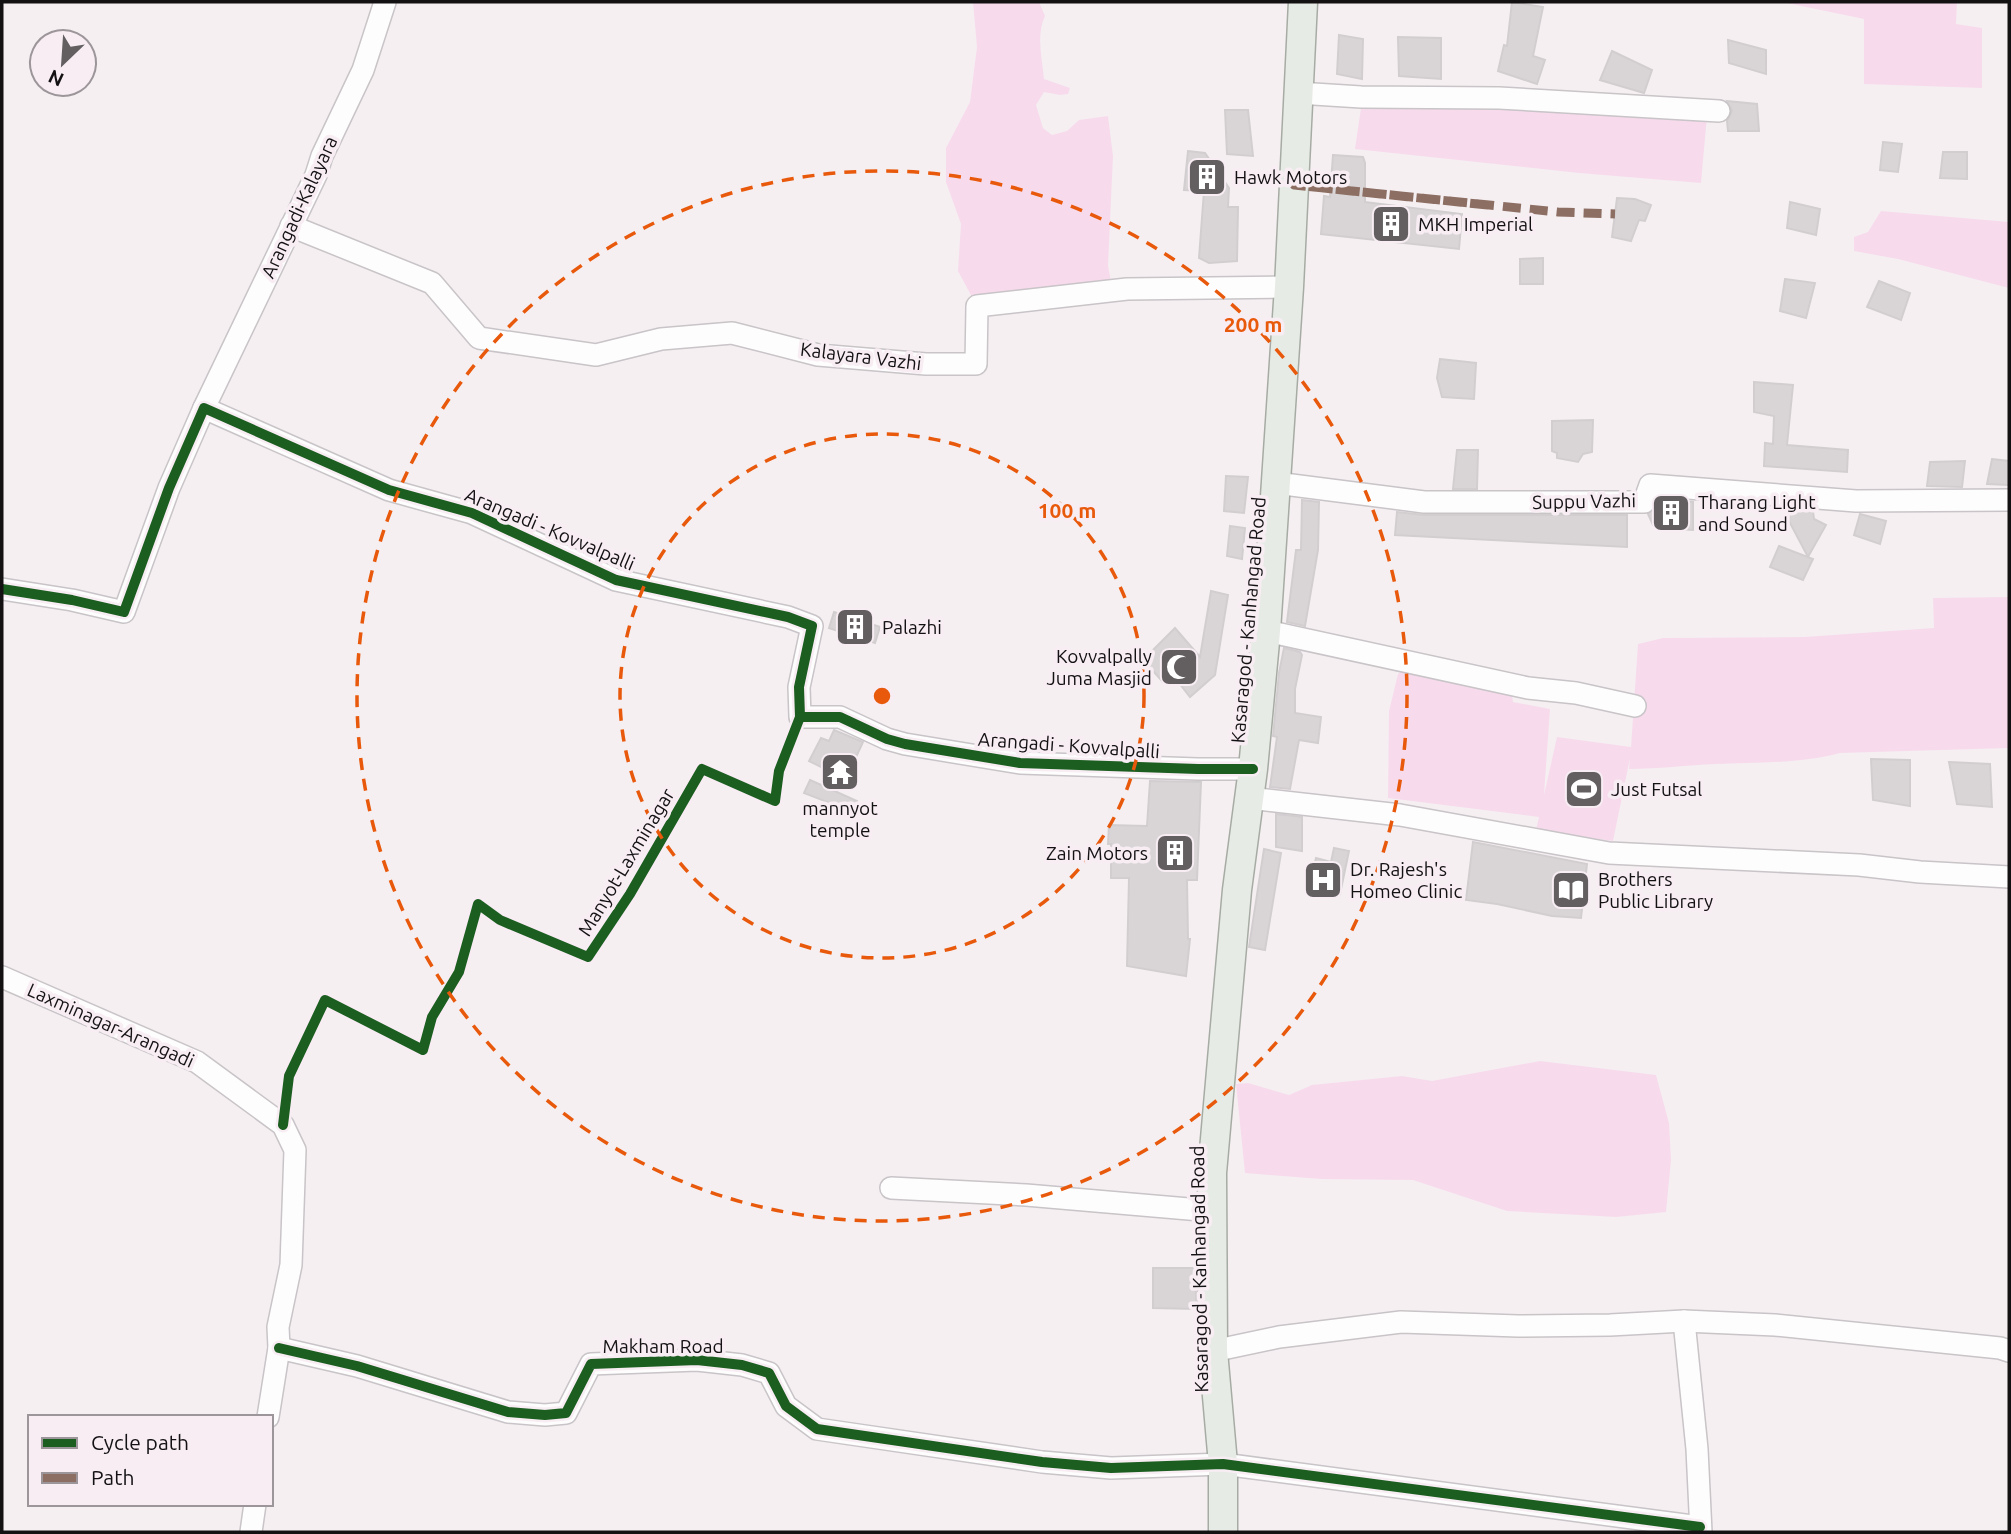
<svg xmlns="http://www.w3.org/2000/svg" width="2011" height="1534" font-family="Ubuntu,sans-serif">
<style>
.green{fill:#f7dbec}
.building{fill:#d9d5d7;stroke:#d2ced0;stroke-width:2}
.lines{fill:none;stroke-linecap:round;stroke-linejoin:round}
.minor-casing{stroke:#c8c4c7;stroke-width:24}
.major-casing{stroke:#a6aca3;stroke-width:31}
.minor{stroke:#fefdfd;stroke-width:21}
.major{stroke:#e7ebe6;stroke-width:28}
.quiet{stroke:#8d6e63;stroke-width:9;stroke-dasharray:18 9;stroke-linecap:butt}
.cycleway-casing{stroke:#f7edf3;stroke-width:15}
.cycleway{stroke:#1b5e20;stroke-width:10}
.ring{fill:none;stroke:#e8590c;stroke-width:3.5;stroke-dasharray:12 9}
.labels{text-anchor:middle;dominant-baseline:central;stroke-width:7;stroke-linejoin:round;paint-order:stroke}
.poi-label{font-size:19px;fill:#141113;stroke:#f7edf3;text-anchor:start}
.street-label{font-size:19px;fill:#141113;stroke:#f7edf3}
.centre{fill:#e8590c;stroke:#f7edf3;stroke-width:3.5}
.ring-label{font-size:21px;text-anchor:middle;font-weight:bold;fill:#e8590c;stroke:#f7edf3;stroke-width:7;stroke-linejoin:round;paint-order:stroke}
</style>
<rect width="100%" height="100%" fill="#f5eff2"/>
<g class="green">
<path d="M973 2H1039L1045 16C1036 35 1042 58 1044 79L1070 88 1068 94 1060 95 1044 92 1036 105 1043 128 1052 135 1067 131 1079 120 1108 116 1113 156 1108 266 1111 282 972 297 958 271 961 224 946 182V148L970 102 977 47Z"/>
<path d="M1782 2H1957L1956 24 1982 28V88L1864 84V19Z"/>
<path d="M1362 101 1707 116 1701 183 1579 173 1355 149Z"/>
<path d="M1881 211 2009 222V288L1898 259 1854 251V237L1868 232Z"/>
<path d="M2009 597V748L1840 753C1800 764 1757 762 1716 764 1687 765 1659 769 1629 769L1630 758 1613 841 1536 830 1539 817 1388 798 1389 711 1398 674 1409 667 1511 689 1513 702 1550 709 1544 795 1557 737 1631 747 1638 644 1663 638 1804 637 1934 628 1933 598Z"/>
<path d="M1540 1061 1656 1075 1669 1123 1671 1160 1666 1212 1616 1217 1507 1211 1413 1180 1321 1179 1245 1173 1236 1084 1248 1083 1289 1095 1312 1085 1402 1076 1432 1081Z"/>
</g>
<g class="building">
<path d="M1512 2 1543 7 1533 56 1545 60 1537 84 1498 71 1504 45 1507 46Z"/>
<path d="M1339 35 1363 39 1362 79 1337 74Z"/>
<path d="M1398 37 1441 38V79L1399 76Z"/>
<path d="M1728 40 1766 50V74L1729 63Z"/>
<path d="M1612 51 1652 70 1644 93 1600 80Z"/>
<path d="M1727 101 1757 104 1759 131H1728L1727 121 1732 111Z"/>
<path d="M1225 110H1248L1253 156 1227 154Z"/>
<path d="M1883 142 1902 144 1898 172 1880 170Z"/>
<path d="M1188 151 1205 153 1229 188 1228 207H1238L1237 261 1209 263 1199 258 1204 191 1184 190Z"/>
<path d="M1943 152H1967V179L1940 178Z"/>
<path d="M1333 155 1363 157 1365 163V202L1462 214 1459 249 1321 234 1324 196 1330 197Z"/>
<path d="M1617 198 1635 199 1651 205 1645 221 1639 220 1631 241 1612 237Z"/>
<path d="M1790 202 1820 209 1816 235 1787 228Z"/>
<path d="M1543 258V284H1520V259Z"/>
<path d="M1785 279 1815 283 1806 318 1780 311Z"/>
<path d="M1879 281 1910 293 1901 320 1867 307Z"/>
<path d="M1440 359 1476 363 1474 399 1442 397 1437 378Z"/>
<path d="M1754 382 1793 385 1787 445 1848 450 1847 472 1764 466 1765 443 1773 444 1774 416 1754 412Z"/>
<path d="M1593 420 1592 452 1583 454 1578 462 1557 458V453L1552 451V421Z"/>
<path d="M1457 450H1478L1477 489H1453Z"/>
<path d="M1992 459 2009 461V485L1987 484Z"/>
<path d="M1965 461 1962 487 1927 486 1930 462Z"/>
<path d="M1226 476 1248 477 1244 513 1224 511Z"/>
<path d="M1659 499 1693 502V530L1661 528 1653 525 1648 514 1656 507Z"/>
<path d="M1302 500 1319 502 1318 550 1305 626 1287 622 1296 550H1301Z"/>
<path d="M1791 509 1813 511 1814 519 1826 525 1808 557 1789 521Z"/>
<path d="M1397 512 1424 515H1627V547L1395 535Z"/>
<path d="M1860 514 1886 521 1880 544 1854 535Z"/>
<path d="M1230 526 1245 528 1242 559 1227 556Z"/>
<path d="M1779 546 1813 559 1803 580 1770 567Z"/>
<path d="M1211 591 1228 595 1215 675 1190 697 1172 674 1163 682 1143 660 1175 628 1200 657Z"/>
<path d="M834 612 880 627 875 643 829 628Z"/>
<path d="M1284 648 1300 652 1302 655 1295 689V713L1321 717 1318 743 1299 740 1290 789 1270 787 1277 737 1273 736 1279 673Z"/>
<path d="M834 730 863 742 851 768 828 757 823 768 809 761 821 738 829 741Z"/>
<path d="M1871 759 1910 760V806L1873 800Z"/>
<path d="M1949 762 1990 764 1992 807 1957 804Z"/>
<path d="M810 780 857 801 853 812 804 793Z"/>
<path d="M1150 781 1201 782 1197 880H1187L1188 939H1190L1186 976 1127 966 1129 878H1111V844H1108L1109 825 1147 826Z"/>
<path d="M1276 814 1302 817V851L1276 847Z"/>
<path d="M1473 842 1587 864 1581 918 1552 916 1497 904 1466 900Z"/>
<path d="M1334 848 1349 851 1340 894 1309 887 1316 858 1331 862Z"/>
<path d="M1264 849 1281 853 1265 950 1249 947Z"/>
<path d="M1153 1268H1196V1309L1153 1308Z"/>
</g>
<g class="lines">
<g class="minor-casing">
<g id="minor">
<path d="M1298 93 1361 97 1499 98 1719 111"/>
<path d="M291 226 432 283 479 338 596 355 661 339 732 333 818 355 926 364H976L977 306 1127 289 1289 287"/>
<path d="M204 408 316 175 322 156 363 70 385 2"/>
<path d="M1276 483 1424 502H1644L1650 485 1856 501 2009 500"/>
<path d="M2 589 72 600 124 612 169 488 204 408 389 490 472 513 616 580 788 617 812 626 799 687 800 717H840L887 739 905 744 1020 763 1198 769H1253"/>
<path d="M1266 631 1528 688 1576 693 1635 706"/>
<path d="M1249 798 1400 815 1609 853 1859 865 1920 872 2009 877"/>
<path d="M2 977 197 1062 283 1125 295 1150 291 1265 278 1327 279 1348 268 1417"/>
<path d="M891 1188 1026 1195 1212 1211"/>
<path d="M1684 1321 1697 1449 1701 1532"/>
<path d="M279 1348 357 1366 508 1412 545 1415 566 1413 591 1364 697 1360 742 1365 769 1373 786 1406 817 1429 1042 1462 1111 1468 1223 1464 1700 1527"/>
<path d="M1213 1351 1279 1337 1401 1322 1518 1326 1610 1325 1684 1321 1775 1325 2000 1348 2009 1351"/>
<path d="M251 1532 255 1504"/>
</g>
</g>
<g class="major-casing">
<path id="major" d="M1223 1532V1464L1213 1351 1212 1173 1237 890 1253 769 1266 631 1289 287 1303 2"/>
</g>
<use href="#minor" class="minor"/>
<use href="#major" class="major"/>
<path class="quiet" d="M1488 205 1294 185 1558 212 1615 214"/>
<g class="cycleway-casing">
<g id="cycleway">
<path d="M2 589 72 600 124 612 169 488 204 408 389 490 472 513 616 580 788 617 812 626 799 687 800 717H840L887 739 905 744 1020 763 1198 769H1253"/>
<path d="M283 1125 289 1076 325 1000 423 1050 432 1017 459 972 478 904 500 920 588 957 630 894 702 769 775 801 779 771 800 717"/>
<path d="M279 1348 357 1366 508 1412 545 1415 566 1413 591 1364 697 1360 742 1365 769 1373 786 1406 817 1429 1042 1462 1111 1468 1223 1464 1700 1527"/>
</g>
</g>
<use href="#cycleway" class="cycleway"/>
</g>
<g class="ring">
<circle cx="882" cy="696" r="262"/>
<circle cx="882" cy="696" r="525"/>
</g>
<defs>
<g id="building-square" transform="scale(2.0125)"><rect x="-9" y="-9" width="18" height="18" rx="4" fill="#635f61" stroke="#f7edf3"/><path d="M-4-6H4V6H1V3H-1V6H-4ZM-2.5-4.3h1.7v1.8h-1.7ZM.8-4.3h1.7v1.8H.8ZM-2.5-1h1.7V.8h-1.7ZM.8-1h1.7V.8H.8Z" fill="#fff"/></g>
<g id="mosque-square" transform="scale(2.0125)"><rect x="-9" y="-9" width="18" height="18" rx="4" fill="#635f61" stroke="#f7edf3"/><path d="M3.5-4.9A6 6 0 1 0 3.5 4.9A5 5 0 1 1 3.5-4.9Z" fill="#fff"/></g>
<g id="temple-square" transform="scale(2.0125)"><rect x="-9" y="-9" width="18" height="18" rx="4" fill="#635f61" stroke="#f7edf3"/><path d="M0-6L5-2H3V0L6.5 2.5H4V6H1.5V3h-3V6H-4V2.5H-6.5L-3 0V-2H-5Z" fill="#fff"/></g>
<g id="stadium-square" transform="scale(2.0125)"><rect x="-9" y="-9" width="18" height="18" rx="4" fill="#635f61" stroke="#f7edf3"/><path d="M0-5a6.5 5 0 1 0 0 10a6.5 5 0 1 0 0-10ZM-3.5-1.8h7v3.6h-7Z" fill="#fff"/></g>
<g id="hospital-square" transform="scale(2.0125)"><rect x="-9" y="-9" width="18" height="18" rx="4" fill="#635f61" stroke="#f7edf3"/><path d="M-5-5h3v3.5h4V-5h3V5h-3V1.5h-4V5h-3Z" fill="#fff"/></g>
<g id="library-square" transform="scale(2.0125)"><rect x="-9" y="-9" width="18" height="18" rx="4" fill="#635f61" stroke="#f7edf3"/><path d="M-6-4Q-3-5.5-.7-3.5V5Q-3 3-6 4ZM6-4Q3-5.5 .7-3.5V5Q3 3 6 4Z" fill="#fff"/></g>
</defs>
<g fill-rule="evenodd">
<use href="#building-square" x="1207" y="177"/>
<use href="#building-square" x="1391" y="224"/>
<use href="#building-square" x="1671" y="513"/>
<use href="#building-square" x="855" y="627"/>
<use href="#mosque-square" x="1179" y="667"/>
<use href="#temple-square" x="840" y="772"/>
<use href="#stadium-square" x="1584" y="789"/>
<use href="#building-square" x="1175" y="853"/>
<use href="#hospital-square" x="1323" y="880"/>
<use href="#library-square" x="1571" y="890"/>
</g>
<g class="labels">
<g class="poi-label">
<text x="1234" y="177">Hawk Motors</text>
<text x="1418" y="224">MKH Imperial</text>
<text x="1698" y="502">Tharang Light<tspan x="1698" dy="22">and Sound</tspan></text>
<text x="882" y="627">Palazhi</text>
<text x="1152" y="656" text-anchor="end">Kovvalpally<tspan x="1152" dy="22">Juma Masjid</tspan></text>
<text x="1611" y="789">Just Futsal</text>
<text x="840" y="808" text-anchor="middle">mannyot<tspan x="840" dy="22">temple</tspan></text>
<text x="1148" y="853" text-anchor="end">Zain Motors</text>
<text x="1350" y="869">Dr. Rajesh's<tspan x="1350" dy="22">Homeo Clinic</tspan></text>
<text x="1598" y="879">Brothers<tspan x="1598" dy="22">Public Library</tspan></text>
</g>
<g class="street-label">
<text transform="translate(299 207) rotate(-65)">Arangadi-Kalayara</text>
<text transform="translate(861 356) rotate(7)">Kalayara Vazhi</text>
<text transform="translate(1584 501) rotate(-1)">Suppu Vazhi</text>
<text transform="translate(550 529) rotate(23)">Arangadi - Kovvalpalli</text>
<text transform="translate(1248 620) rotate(-85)">Kasaragod - Kanhangad Road</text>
<text transform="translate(1069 745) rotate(4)">Arangadi - Kovvalpalli</text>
<text transform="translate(626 862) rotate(-59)">Manyot-Laxminagar</text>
<text transform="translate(111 1025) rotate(24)">Laxminagar-Arangadi</text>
<text transform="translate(1199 1269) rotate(-91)">Kasaragod - Kanhangad Road</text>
<text x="663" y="1346">Makham Road</text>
</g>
</g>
<circle cx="882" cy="696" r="10" class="centre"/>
<g class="ring-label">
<text x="1253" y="332">200 m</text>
<text x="1067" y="518">100 m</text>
</g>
<rect width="2011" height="1534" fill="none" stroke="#141113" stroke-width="7"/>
<rect x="28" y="1415" width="245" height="91" fill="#f7edf3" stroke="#9c9599" stroke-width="2"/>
<rect x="42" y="1438" width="35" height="10" fill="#1b5e20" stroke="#9c9599" stroke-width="2"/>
<text x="91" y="1450" font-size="21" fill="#141113">Cycle path</text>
<rect x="42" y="1473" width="35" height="10" fill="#8d6e63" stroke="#9c9599" stroke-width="2"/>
<text x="91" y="1485" font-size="21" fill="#141113">Path</text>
<g transform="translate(63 63) rotate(205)"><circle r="33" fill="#f7edf3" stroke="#9c9599" stroke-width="2"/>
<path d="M0-5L12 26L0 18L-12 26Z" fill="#635f61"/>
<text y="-10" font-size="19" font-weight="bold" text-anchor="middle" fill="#141113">N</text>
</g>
</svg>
